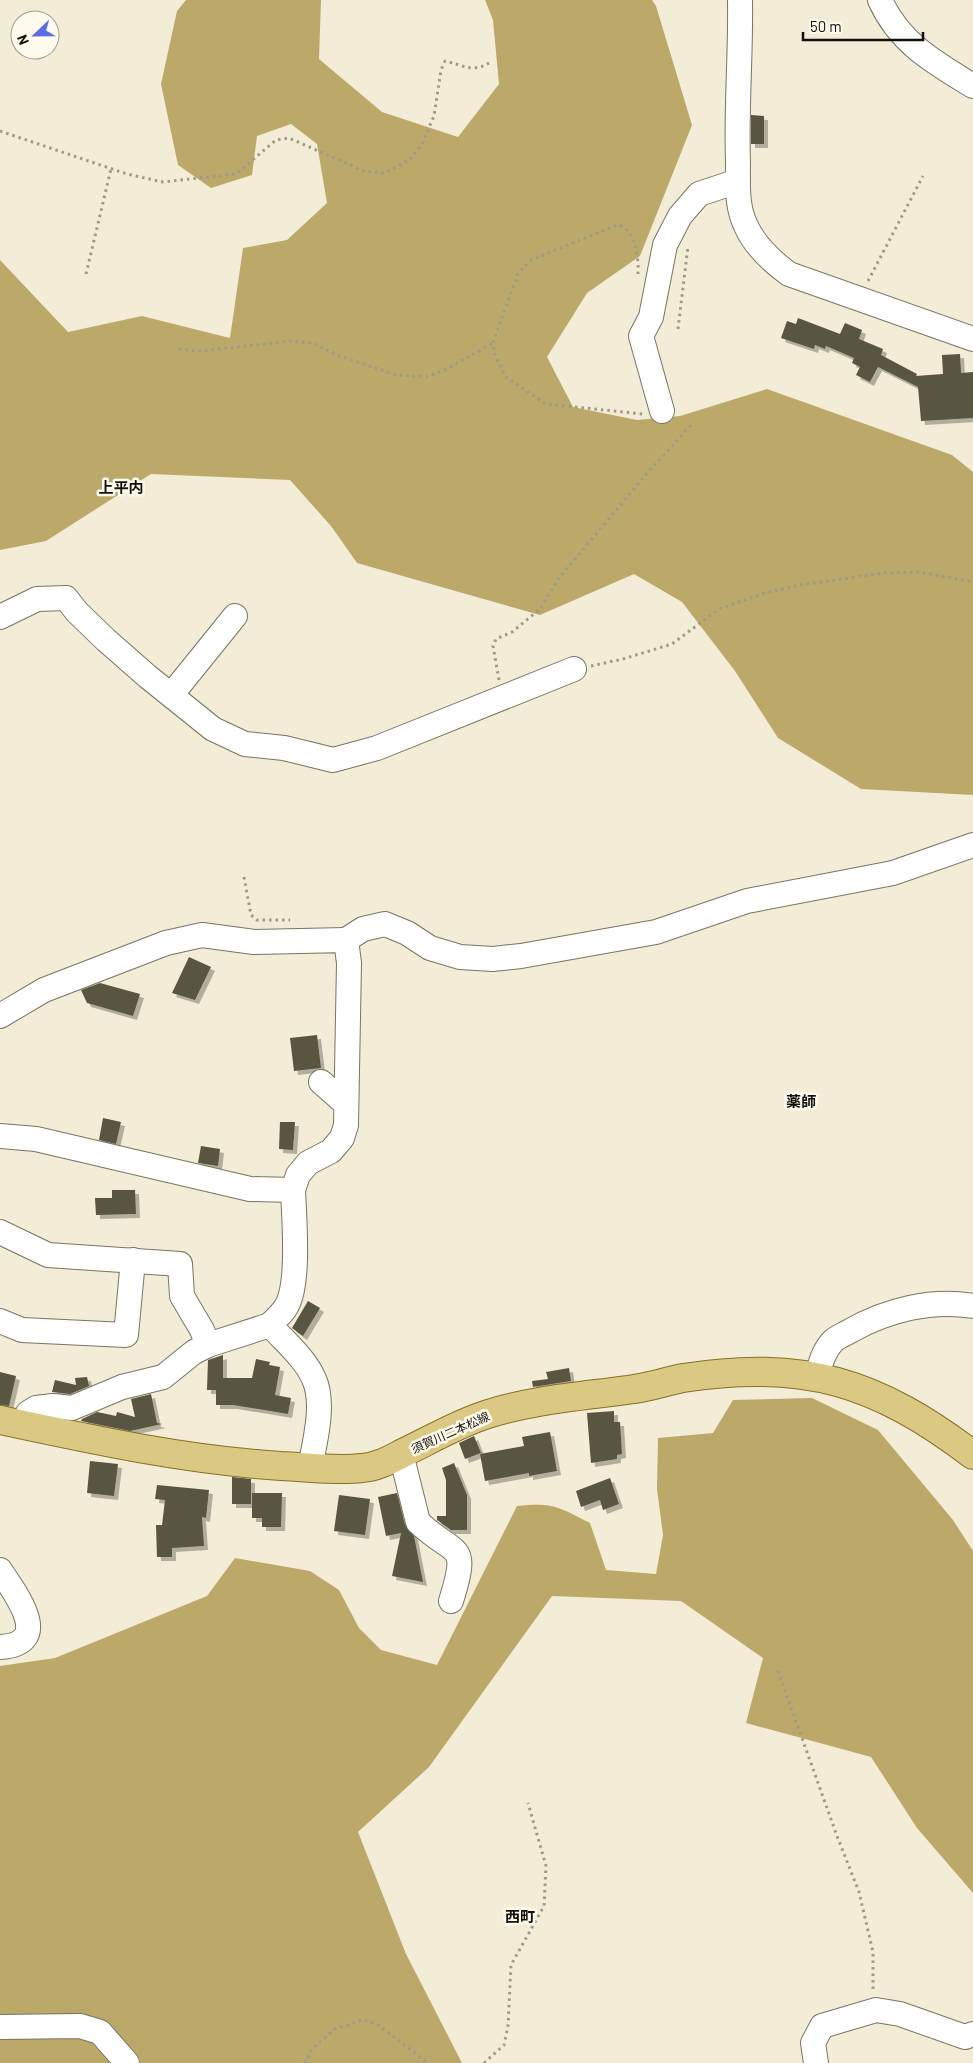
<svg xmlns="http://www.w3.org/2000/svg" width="973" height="2063" font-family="Barlow,'Noto Sans JP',sans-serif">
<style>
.forest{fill:#bca969}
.building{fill:#595441;filter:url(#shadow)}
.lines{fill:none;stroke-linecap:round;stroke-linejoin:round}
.minor-casing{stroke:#7a7460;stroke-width:26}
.major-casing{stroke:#857122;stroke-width:30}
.path{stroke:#9e9a89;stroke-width:3;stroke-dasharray:2.5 4;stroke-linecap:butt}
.minor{stroke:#fff;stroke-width:24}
.major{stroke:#dbc983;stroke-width:28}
.labels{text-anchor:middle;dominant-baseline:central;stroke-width:5;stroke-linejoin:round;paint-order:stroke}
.street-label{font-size:12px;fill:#121008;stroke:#fefaed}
.quarter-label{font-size:15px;font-weight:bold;fill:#121008;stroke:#fefaed}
</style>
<defs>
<filter id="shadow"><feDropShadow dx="4" dy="4" stdDeviation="0" flood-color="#0004"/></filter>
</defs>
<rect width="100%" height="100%" fill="#f3edd7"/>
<g class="forest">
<path d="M186 0H321L319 59 382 112 458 137 499 84 493 20 485 0H652L656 6 692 125 640 256 587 293 547 357 573 407 637 420 680 416 767 389 952 455 973 472V795L861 789 778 738 735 671 682 602 634 574 540 615 357 563 331 526 290 480 151 474 46 541 0 550V260L68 332 142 316 230 338 243 248 287 240 327 203 317 144 291 124 257 136 252 175 211 188 178 165 161 84 177 11Z"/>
<path d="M812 1398 878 1430 953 1520 973 1551V1893L917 1828 871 1757 746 1723 763 1658 681 1601 552 1596 429 1767 358 1832 406 1954 462 2063H0V1666L55 1658 207 1596 235 1558 310 1571 339 1590 359 1628 381 1650 437 1665 517 1506C553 1502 559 1507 590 1523L606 1570 656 1574 663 1535 657 1489 658 1438 713 1433 733 1400Z"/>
</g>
<g class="building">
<path d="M751 115 764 116V144H751Z"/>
<path d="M798 318 840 334 845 323 862 330 859 339 883 349 881 355 917 374 916 376 943 374 942 355 960 354 961 373 973 372V418L921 421 918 387 878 367 870 382 856 375 860 367 852 363 854 358 826 346 825 349 815 345 814 349 781 338 787 321 796 324Z"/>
<path d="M189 957 211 967 195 1000 172 993Z"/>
<path d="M100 983 140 994 133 1016 87 1003 81 990Z"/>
<path d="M317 1035 321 1068 294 1071 290 1038Z"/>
<path d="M103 1118 121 1122 116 1144 99 1140Z"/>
<path d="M280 1122H295L293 1150 279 1149Z"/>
<path d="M201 1146 220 1149 218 1166 198 1163Z"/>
<path d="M112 1190H135L136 1214 96 1215 95 1198H112Z"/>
<path d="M308 1301 320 1308 303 1336 292 1328Z"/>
<path d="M223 1355V1378H252L256 1359 270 1362 269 1365 280 1367 275 1395 291 1398 288 1414 233 1405H216V1390H207L208 1360Z"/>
<path d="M569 1368 571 1381 533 1387 532 1381 548 1379 546 1372Z"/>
<path d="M0 1372 16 1376 9 1406 0 1405Z"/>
<path d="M87 1377 89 1386 70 1394 52 1392 55 1380 76 1385 75 1378Z"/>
<path d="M151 1394 157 1423 162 1424 130 1431 81 1421 82 1419 97 1412 116 1416 117 1412 135 1417 131 1399Z"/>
<path d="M614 1411V1422H620L622 1454 617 1455V1459L591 1463 587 1413Z"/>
<path d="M550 1432 557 1471 529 1476V1473L485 1481 480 1454 524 1446 522 1437Z"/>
<path d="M474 1436 481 1453 465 1459 459 1443Z"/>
<path d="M90 1461 118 1464 114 1496 87 1493Z"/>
<path d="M454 1463 467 1495V1530H451L437 1520V1516H446V1480L442 1468Z"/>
<path d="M232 1477 251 1479V1504H232Z"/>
<path d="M610 1478 619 1504 603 1510 600 1500 581 1507 576 1491Z"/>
<path d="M157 1485 209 1490 206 1518 202 1517 204 1546 172 1548V1557H157L156 1525H162L165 1500 155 1499Z"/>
<path d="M252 1493H282L281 1527H262V1518H252Z"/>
<path d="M397 1493 405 1525 414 1536 423 1582 392 1576 401 1533 386 1536 378 1497Z"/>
<path d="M339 1495 370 1499 365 1535 334 1531Z"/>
</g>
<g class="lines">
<g class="minor-casing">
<g id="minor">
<path d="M740 0C741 54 736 108 738 162 738 183 736 206 746 226 755 246 771 261 789 274L973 339"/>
<path d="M880 0C900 44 934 62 973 86"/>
<path d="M662 411 641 336 651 317 665 245 680 216 699 194 738 181"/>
<path d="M0 617 37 599 66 598 77 612 106 640 147 676 213 729 245 744 284 748 333 760 377 748 574 669"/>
<path d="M172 694 235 616"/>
<path d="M346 940 363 929 385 924 407 933 430 948 460 957 493 959 521 956 656 932 747 901 893 873 973 845"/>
<path d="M0 1016 44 990 166 943 202 935 254 942 346 940 349 963 346 1125 342 1138 331 1151 308 1163 298 1175 293 1190"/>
<path d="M321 1082 346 1104"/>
<path d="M0 1136 36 1139 250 1189 293 1190C294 1217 300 1285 286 1307 282 1314 275 1319 270 1325 284 1341 305 1358 314 1379 325 1403 315 1442 310 1467"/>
<path d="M0 1232 48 1255 180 1264 182 1296 202 1330 208 1345"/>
<path d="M0 1321 22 1330 126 1335 133 1260"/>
<path d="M817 1376C820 1364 824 1350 833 1341 837 1337 845 1334 850 1331 887 1310 931 1299 973 1306"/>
<path d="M21 1425 28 1413 36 1408 53 1406 72 1408 122 1387 163 1377 194 1352 208 1345 270 1325"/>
<path d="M401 1454 418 1522C456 1558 470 1540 451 1601"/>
<path d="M0 1570C15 1593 55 1644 0 1647"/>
<path d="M0 2027 80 2026 100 2032 127 2063"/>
<path d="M816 2063 813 2043 822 2026 876 2010 900 2014 965 2037 973 2034"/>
</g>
</g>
<g class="major-casing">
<path id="major" d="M0 1420C93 1440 186 1460 281 1466 308 1467 336 1471 362 1468 378 1467 391 1459 405 1452 432 1439 459 1423 488 1414 535 1399 586 1396 634 1389 651 1387 667 1381 683 1378 804 1359 877 1382 973 1455"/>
</g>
<g class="path">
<path d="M0 131 127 174 163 182 236 174 276 140 289 138 364 171 385 173 409 160 421 146 434 116 441 70 445 61C463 65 472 73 489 63"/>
<path d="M86 274 111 169"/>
<path d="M638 274C639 258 635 227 617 225L531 260 518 273 493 343 494 353 506 377 546 404 643 414"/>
<path d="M868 281 923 176"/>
<path d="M678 329 688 246"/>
<path d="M179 349 200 351 292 341 312 343 340 356 396 375 425 377 443 371 493 343"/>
<path d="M591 666 623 659 672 644 719 609 765 593 800 585 884 573 920 572 973 582"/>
<path d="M499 680 493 646 496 639 512 632 540 609 559 578 651 469 693 423"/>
<path d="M244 877 251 915 257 920H290"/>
<path d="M778 1671 837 1836 859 1892 873 1952V1991"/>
<path d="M304 2063 313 2048 335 2029 362 2020 377 2024 428 2063"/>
<path d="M484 2063 504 2045 508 2026 511 1965 544 1906 546 1866 528 1803"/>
</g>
<use href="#minor" class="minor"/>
<use href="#major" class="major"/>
</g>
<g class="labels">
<g class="street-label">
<text transform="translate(450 1432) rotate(-24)">須賀川二本松線</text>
</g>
<g class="quarter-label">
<text x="121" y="487">上平内</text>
<text x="801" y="1101">薬師</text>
<text x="520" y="1916">西町</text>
</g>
</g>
<g transform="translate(35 35) rotate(248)"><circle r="24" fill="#fefaed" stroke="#a09c91"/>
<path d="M0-4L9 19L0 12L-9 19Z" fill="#5c6ce3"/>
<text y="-8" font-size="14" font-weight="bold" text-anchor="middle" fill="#121008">N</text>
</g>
<path d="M803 32v8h120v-8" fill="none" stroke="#121008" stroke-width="2.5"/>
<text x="810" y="32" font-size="15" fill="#121008" stroke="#fefaed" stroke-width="4" paint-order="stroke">50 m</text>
</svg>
